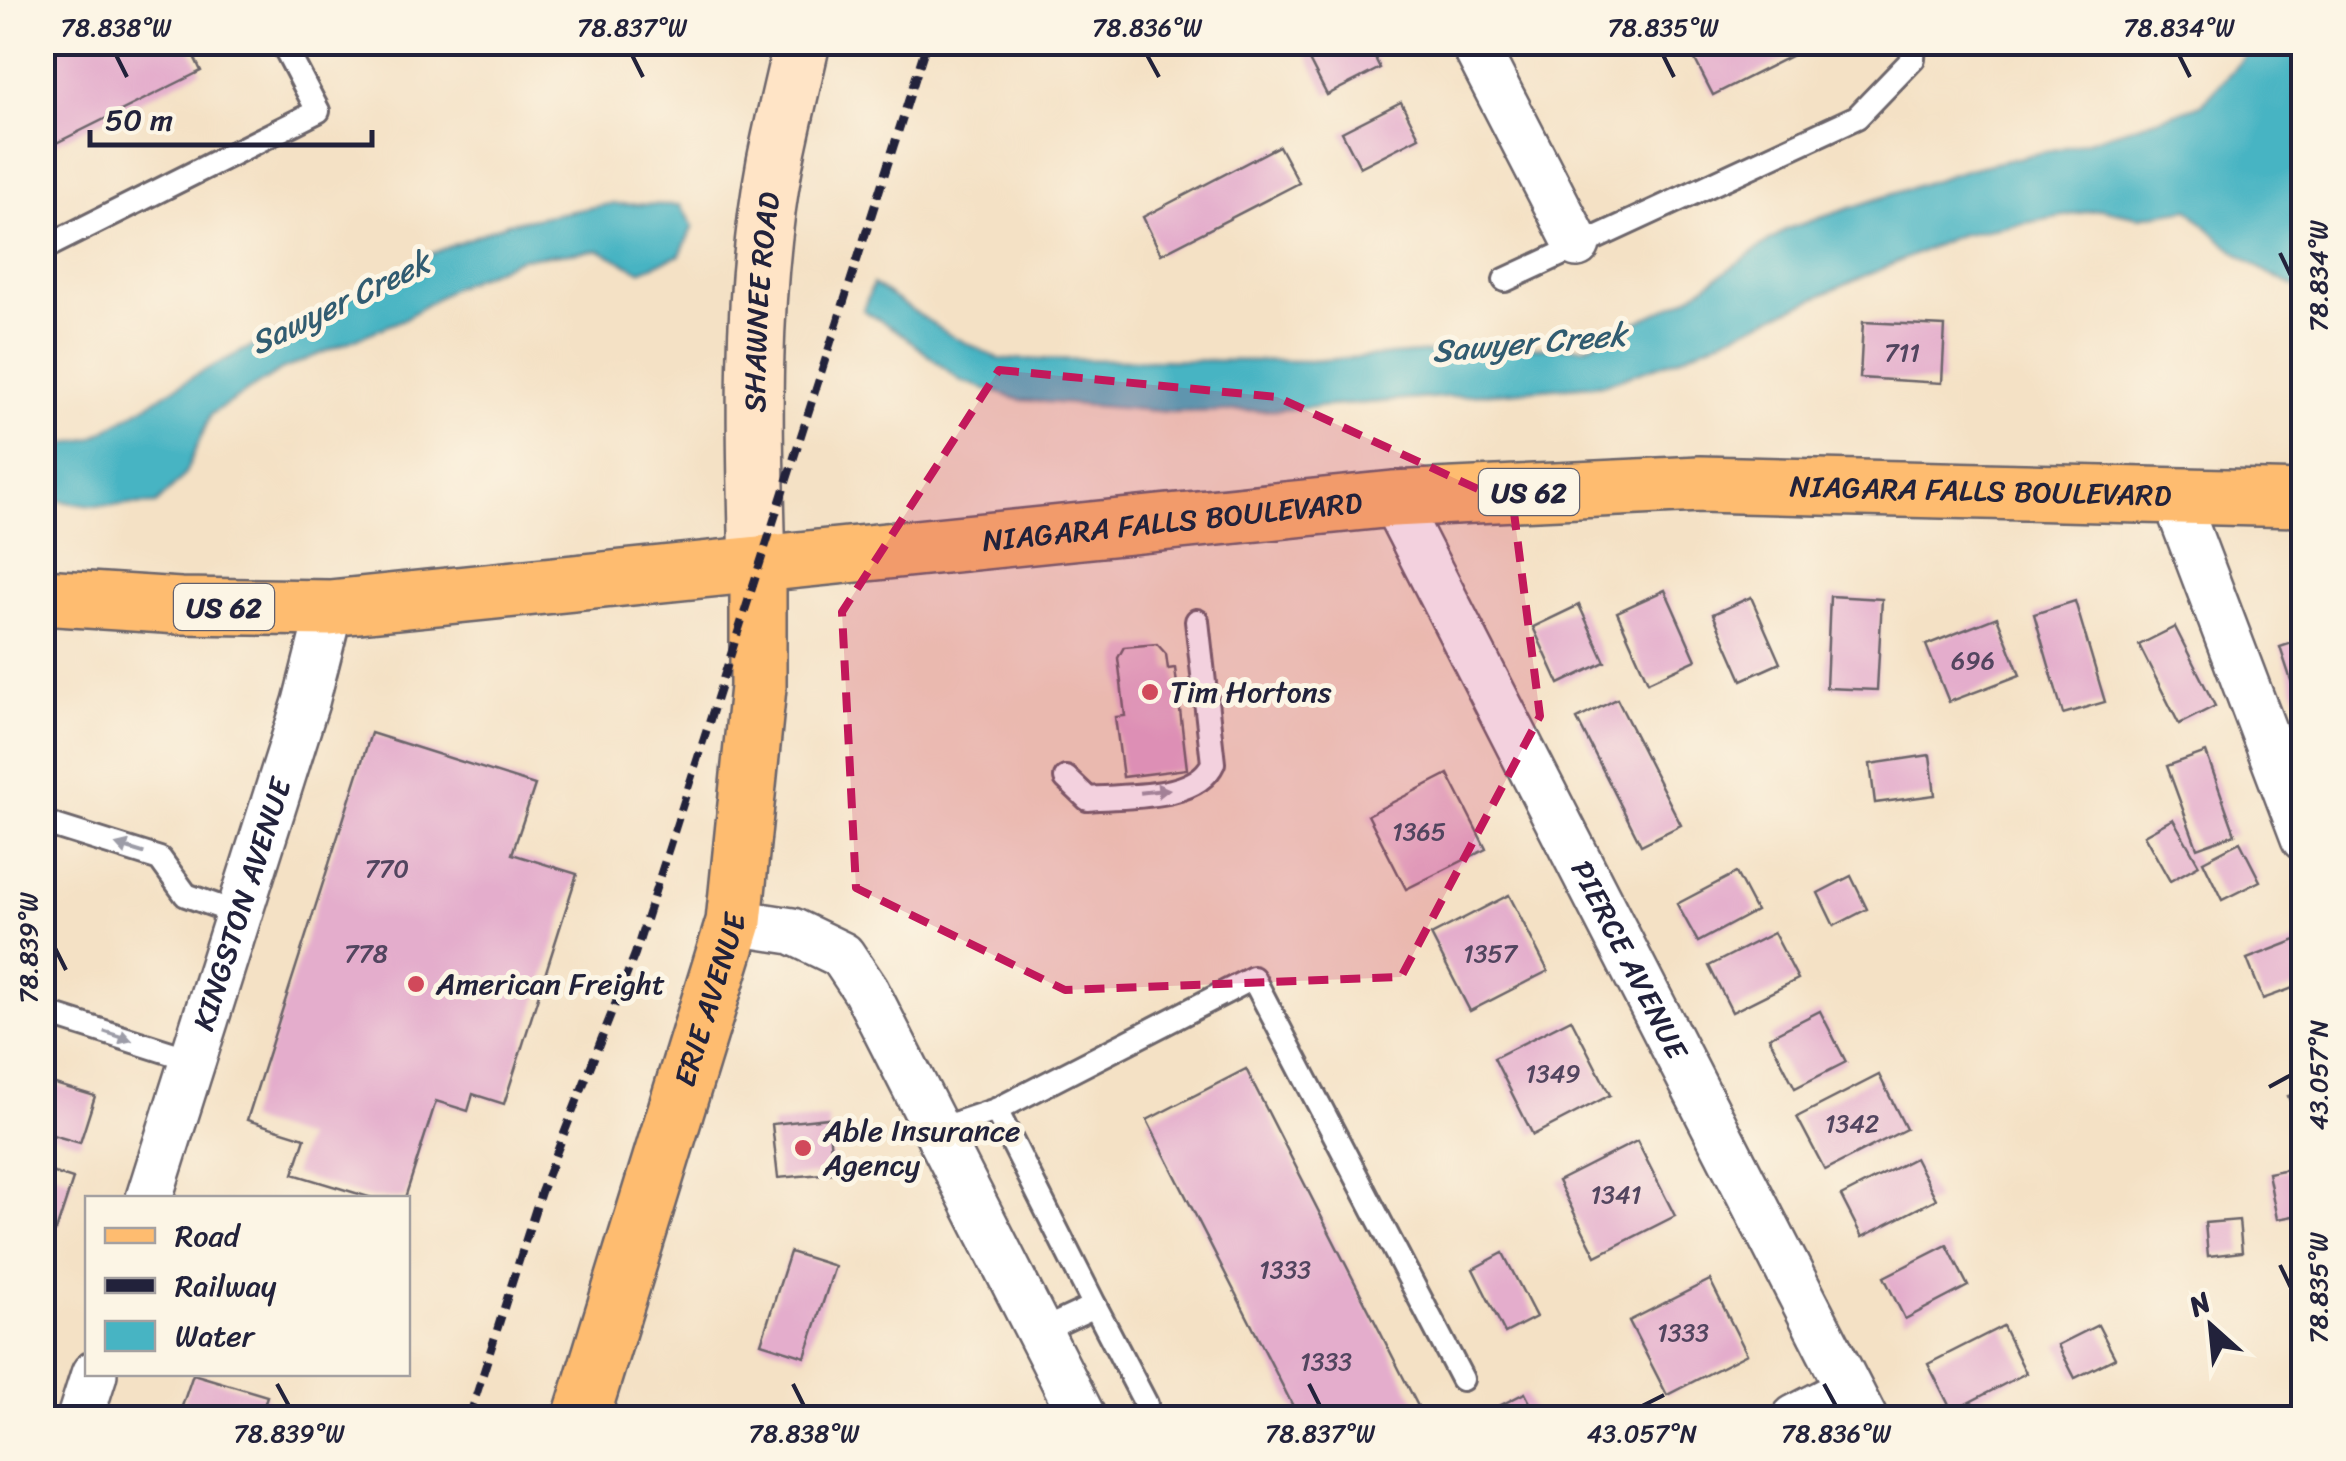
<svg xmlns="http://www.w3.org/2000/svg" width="2346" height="1461" font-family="Sriracha,sans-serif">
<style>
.water{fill:#47b4c3;stroke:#346b7f;stroke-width:2.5}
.building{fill:#e4adcc}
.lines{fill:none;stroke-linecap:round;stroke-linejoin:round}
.service-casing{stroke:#6c656b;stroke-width:28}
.minor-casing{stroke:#6c656b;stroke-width:50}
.secondary-casing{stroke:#6c656b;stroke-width:60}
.primary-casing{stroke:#6c656b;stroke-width:60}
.service{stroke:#fff;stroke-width:22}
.minor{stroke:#fff;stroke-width:45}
.secondary{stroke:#ffe4c6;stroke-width:55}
.primary{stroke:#febc70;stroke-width:55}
.rail{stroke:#22223b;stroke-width:8;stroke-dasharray:15 8;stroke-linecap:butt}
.oneway{fill:#9c9ca7}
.marked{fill:#c2185b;fill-opacity:0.2;stroke:#c2185b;stroke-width:8;stroke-dasharray:20 12;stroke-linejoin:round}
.ticks{fill:none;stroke:#22223b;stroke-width:4}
.poi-dot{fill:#d1495b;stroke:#fcf5e5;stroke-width:4}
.labels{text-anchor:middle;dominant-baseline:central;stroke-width:10;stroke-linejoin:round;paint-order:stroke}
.number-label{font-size:25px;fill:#52455f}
.shield{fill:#fcf5e5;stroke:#63616e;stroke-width:2.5}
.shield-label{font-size:28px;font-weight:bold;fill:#22223b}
.street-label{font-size:30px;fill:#22223b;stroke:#fcf5e5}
.poi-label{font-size:30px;fill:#22223b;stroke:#fcf5e5;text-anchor:start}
.water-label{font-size:32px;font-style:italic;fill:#315c71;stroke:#fcf5e5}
.neatline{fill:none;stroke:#22223b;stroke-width:4}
.ticks-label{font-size:25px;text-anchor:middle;fill:#22223b}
</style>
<rect width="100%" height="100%" fill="#fcf5e5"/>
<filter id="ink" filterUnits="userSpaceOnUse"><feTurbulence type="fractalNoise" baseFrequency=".01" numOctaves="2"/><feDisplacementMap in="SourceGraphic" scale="20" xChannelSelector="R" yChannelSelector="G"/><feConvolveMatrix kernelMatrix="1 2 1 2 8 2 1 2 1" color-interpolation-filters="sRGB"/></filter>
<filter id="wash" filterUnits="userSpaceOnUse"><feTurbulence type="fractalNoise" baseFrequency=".0048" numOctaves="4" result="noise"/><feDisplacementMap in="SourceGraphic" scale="40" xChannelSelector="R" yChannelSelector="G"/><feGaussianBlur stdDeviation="2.25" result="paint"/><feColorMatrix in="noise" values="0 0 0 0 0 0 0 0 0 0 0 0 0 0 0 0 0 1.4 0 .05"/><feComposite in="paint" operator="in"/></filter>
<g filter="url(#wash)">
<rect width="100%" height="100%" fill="#f4e1c5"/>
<g class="water">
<path d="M2257 43H2303L2304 125 2299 145 2304 174 2303 290C2258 272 2222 245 2189 209L2139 217 2102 209 1959 235 1674 360 1605 384 1279 410 1170 412 1020 400 961 381 899 332 863 310 873 284 948 334 999 359 1310 361 1486 348 1585 347 1686 299 1787 229 1968 169 2075 145 2201 105Z"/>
<path d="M610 204 680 205 693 226 680 255 640 271 599 250 522 258 454 287 404 319 281 370 211 414 184 476 156 504 91 506 43 498V449L93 438 196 375 431 254 508 223Z"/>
</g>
<g id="blocks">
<g class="building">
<path d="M42 42H187L201 71 42 150Z"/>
<path d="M1329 42H1367L1380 68 1327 95 1306 54Z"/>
<path d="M1686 42H1792L1797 53 1713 95Z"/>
<path d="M1401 102 1419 137 1360 167 1342 132Z"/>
<path d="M1279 146 1299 183 1161 254 1143 217Z"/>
<path d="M1863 322 1945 326 1942 383 1860 378Z"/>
<path d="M1665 590 1696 660 1648 682 1617 612Z"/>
<path d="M1830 596 1882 599 1877 690 1826 688Z"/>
<path d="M1751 597 1780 663 1742 680 1713 614Z"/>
<path d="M2075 601 2105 702 2063 714 2034 614Z"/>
<path d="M1579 605 1605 662 1559 684 1533 627Z"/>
<path d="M1997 617 2020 675 1949 702 1926 645Z"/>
<path d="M2175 627 2215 706 2179 724 2139 645Z"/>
<path d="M2304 639V716L2303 717 2280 647Z"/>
<path d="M1157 644 1166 654 1168 669 1175 668 1187 769 1123 777 1115 717 1125 716 1118 658 1124 647Z"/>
<path d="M1617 699 1681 825 1641 845 1577 719Z"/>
<path d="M371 733 535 785 512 854 577 874 504 1104 473 1094 468 1111 436 1101 405 1198H372L293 1174 305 1138 247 1120Z"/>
<path d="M2206 752 2235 834 2197 848 2167 766Z"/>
<path d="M1930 755 1935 795 1875 803 1870 764Z"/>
<path d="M1448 774 1486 849 1406 889 1368 815Z"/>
<path d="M2173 819 2199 865 2170 881 2144 835Z"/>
<path d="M2240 842 2260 881 2222 900 2203 861Z"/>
<path d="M1736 873 1756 911 1698 942 1677 904Z"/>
<path d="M1851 876 1867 909 1834 926 1818 893Z"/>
<path d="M1509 895 1548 971 1470 1011 1431 935Z"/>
<path d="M1774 933 1798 979 1732 1012 1709 966Z"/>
<path d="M2304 937V984L2263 999 2247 959Z"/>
<path d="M1820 1011 1846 1062 1795 1088 1769 1037Z"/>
<path d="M1571 1019 1610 1095 1533 1135 1494 1058Z"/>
<path d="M1246 1069 1424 1418H1299L1147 1120Z"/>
<path d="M1879 1075 1906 1129 1825 1170 1797 1117Z"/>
<path d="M42 1080 95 1096 80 1143 42 1132Z"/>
<path d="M2304 1091V1135L2303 1136 2288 1096Z"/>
<path d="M828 1118 833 1173 778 1178 772 1124Z"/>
<path d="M1637 1141 1675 1216 1596 1256 1558 1181Z"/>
<path d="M1915 1158 1936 1199 1862 1237 1841 1196Z"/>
<path d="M2304 1166V1214L2277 1219 2268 1173Z"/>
<path d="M42 1169 73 1179 56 1231 42 1226Z"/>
<path d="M2239 1220 2242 1252 2208 1256 2205 1223Z"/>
<path d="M1947 1245 1968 1286 1905 1319 1884 1277Z"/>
<path d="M790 1252 835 1266 805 1357 761 1343Z"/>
<path d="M1503 1253 1536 1317 1505 1333 1473 1269Z"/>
<path d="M1710 1280 1747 1354 1667 1395 1629 1321Z"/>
<path d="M2098 1325 2115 1358 2075 1378 2058 1345Z"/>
<path d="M2003 1326 2026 1373 1952 1411 1928 1364Z"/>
<path d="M193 1374 267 1396 260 1418H178Z"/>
<path d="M1525 1393 1538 1418H1475Z"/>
</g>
</g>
</g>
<g filter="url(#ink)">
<use href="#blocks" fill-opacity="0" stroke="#6c656b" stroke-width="2.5"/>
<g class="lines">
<g class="service-casing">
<g id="service">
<path d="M42 249 318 111 282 42"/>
<path d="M1505 280 1857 117 1913 59 1914 42"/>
<path d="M1066 778 1088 799C1125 795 1196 801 1213 763L1197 621"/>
<path d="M42 822 160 859 186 895 239 914"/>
<path d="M42 1012 193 1060"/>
<path d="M996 1110 1253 978 1462 1379"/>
<path d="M936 1130 996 1110 1095 1306 1039 1332"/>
<path d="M1095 1306 1146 1404"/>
</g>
</g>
<g class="minor-casing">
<g id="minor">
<path d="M1473 42 1577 244"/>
<path d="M2174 495 2304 838"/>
<path id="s1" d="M1393 499 1864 1418"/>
<path d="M734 922 792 931 842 955 866 991 1083 1418"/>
<path id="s2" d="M149 1198 306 702 330 608"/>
<path d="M80 1418 94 1374"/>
<path d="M1795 1418 1849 1390"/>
</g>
</g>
<g class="secondary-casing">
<g id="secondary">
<path id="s3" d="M758 567C754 433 750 295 775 162 783 122 793 82 802 42"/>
</g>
</g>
<g class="primary-casing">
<g id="primary">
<path id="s4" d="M42 597 180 606 330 608 1393 499 1700 484 2304 499"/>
<path id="s5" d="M581 1418 734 922 758 687V567"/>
</g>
</g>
<use href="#service" class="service"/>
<use href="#minor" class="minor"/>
<use href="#secondary" class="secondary"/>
<use href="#primary" class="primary"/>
<path class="rail" d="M469 1418 541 1192 635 954 927 42"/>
</g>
<defs><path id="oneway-solid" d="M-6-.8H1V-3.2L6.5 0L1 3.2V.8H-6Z" transform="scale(2.5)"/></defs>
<g class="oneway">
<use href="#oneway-solid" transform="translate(1155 791) rotate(-7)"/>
<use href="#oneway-solid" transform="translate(130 849) rotate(-163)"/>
<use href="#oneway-solid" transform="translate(118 1036) rotate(18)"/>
</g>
</g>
<path class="marked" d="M999 370 1277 397 1513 505 1540 716 1401 977 1065 990 856 888 842 612Z"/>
<path class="ticks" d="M116 55 127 77M632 55 643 77M1147 55 1159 77M1663 55 1674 77M2179 55 2190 77M2280 253 2291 276M55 948 66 970M2269 1087 2291 1075M2280 1265 2291 1288M277 1384 289 1406M793 1384 804 1406M1309 1384 1320 1406M1824 1384 1836 1406M1642 1406 1664 1395"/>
<g class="poi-dot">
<circle cx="1150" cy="692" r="10"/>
<circle cx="416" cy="984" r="10"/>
<circle cx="803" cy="1148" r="10"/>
</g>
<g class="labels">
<g class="number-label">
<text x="1902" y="352">711</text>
<text x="1973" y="660">696</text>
<text x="1419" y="831">1365</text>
<text x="387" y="868">770</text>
<text x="366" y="953">778</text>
<text x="1490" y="953">1357</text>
<text x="1553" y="1073">1349</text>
<text x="1852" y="1123">1342</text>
<text x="1616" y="1194">1341</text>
<text x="1285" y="1269">1333</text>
<text x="1683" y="1332">1333</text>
<text x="1326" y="1361">1333</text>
</g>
<g class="shield">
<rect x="1479" y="469" width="100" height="46" rx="8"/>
<rect x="174" y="584" width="100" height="46" rx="8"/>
</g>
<g class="shield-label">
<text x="1529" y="492">US 62</text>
<text x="224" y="607">US 62</text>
</g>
<g class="street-label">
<text stroke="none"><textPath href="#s3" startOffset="265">SHAWNEE ROAD</textPath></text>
<text stroke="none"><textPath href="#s4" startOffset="1945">NIAGARA FALLS BOULEVARD</textPath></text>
<text stroke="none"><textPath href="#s4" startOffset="1135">NIAGARA FALLS BOULEVARD</textPath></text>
<text stroke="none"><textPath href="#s2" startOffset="308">KINGSTON AVENUE</textPath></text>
<text stroke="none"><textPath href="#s1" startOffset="518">PIERCE AVENUE</textPath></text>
<text stroke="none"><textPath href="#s5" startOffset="438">ERIE AVENUE</textPath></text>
</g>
<g class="poi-label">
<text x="1170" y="692">Tim Hortons</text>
<text x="436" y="984">American Freight</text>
<text x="823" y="1131">Able Insurance<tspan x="823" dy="34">Agency</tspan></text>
</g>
<g class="water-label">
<text transform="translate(340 303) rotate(-26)">Sawyer Creek</text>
<text transform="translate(1529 343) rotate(-5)">Sawyer Creek</text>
</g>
</g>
<rect width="2346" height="1461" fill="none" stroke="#fcf5e5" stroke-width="110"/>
<rect x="85" y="1196" width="325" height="180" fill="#fcf5e5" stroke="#a5a1a1" stroke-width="2.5"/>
<rect x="105" y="1228" width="50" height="15" fill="#febc70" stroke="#a5a1a1" stroke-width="2.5"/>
<text x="175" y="1246" font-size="30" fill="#22223b">Road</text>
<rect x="105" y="1278" width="50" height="15" fill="#22223b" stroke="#a5a1a1" stroke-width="2.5"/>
<text x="175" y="1296" font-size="30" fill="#22223b">Railway</text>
<rect x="105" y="1321" width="50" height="30" fill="#47b4c3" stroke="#a5a1a1" stroke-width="2.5"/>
<text x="175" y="1346" font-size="30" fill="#22223b">Water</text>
<g transform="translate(2211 1326) rotate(333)" stroke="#fcf5e5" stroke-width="8" paint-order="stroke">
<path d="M0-8L18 38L0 25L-18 38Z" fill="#22223b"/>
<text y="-15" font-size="28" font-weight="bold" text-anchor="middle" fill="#22223b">N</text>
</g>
<path d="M90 130v15h282v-15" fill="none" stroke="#22223b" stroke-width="5"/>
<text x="105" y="130" font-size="30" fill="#22223b" stroke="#fcf5e5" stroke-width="8" paint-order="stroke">50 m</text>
<rect x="55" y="55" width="2236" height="1351" class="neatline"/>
<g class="ticks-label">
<text x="116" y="36">78.838°W</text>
<text x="632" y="36">78.837°W</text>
<text x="1147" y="36">78.836°W</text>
<text x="1663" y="36">78.835°W</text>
<text x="2179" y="36">78.834°W</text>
<text transform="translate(2318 276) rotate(-90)" y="9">78.834°W</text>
<text transform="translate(28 948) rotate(-90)" y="9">78.839°W</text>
<text transform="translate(2318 1075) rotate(-90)" y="9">43.057°N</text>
<text transform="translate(2318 1288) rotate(-90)" y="9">78.835°W</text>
<text x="289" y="1442">78.839°W</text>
<text x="804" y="1442">78.838°W</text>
<text x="1320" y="1442">78.837°W</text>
<text x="1642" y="1442">43.057°N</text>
<text x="1836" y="1442">78.836°W</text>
</g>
</svg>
